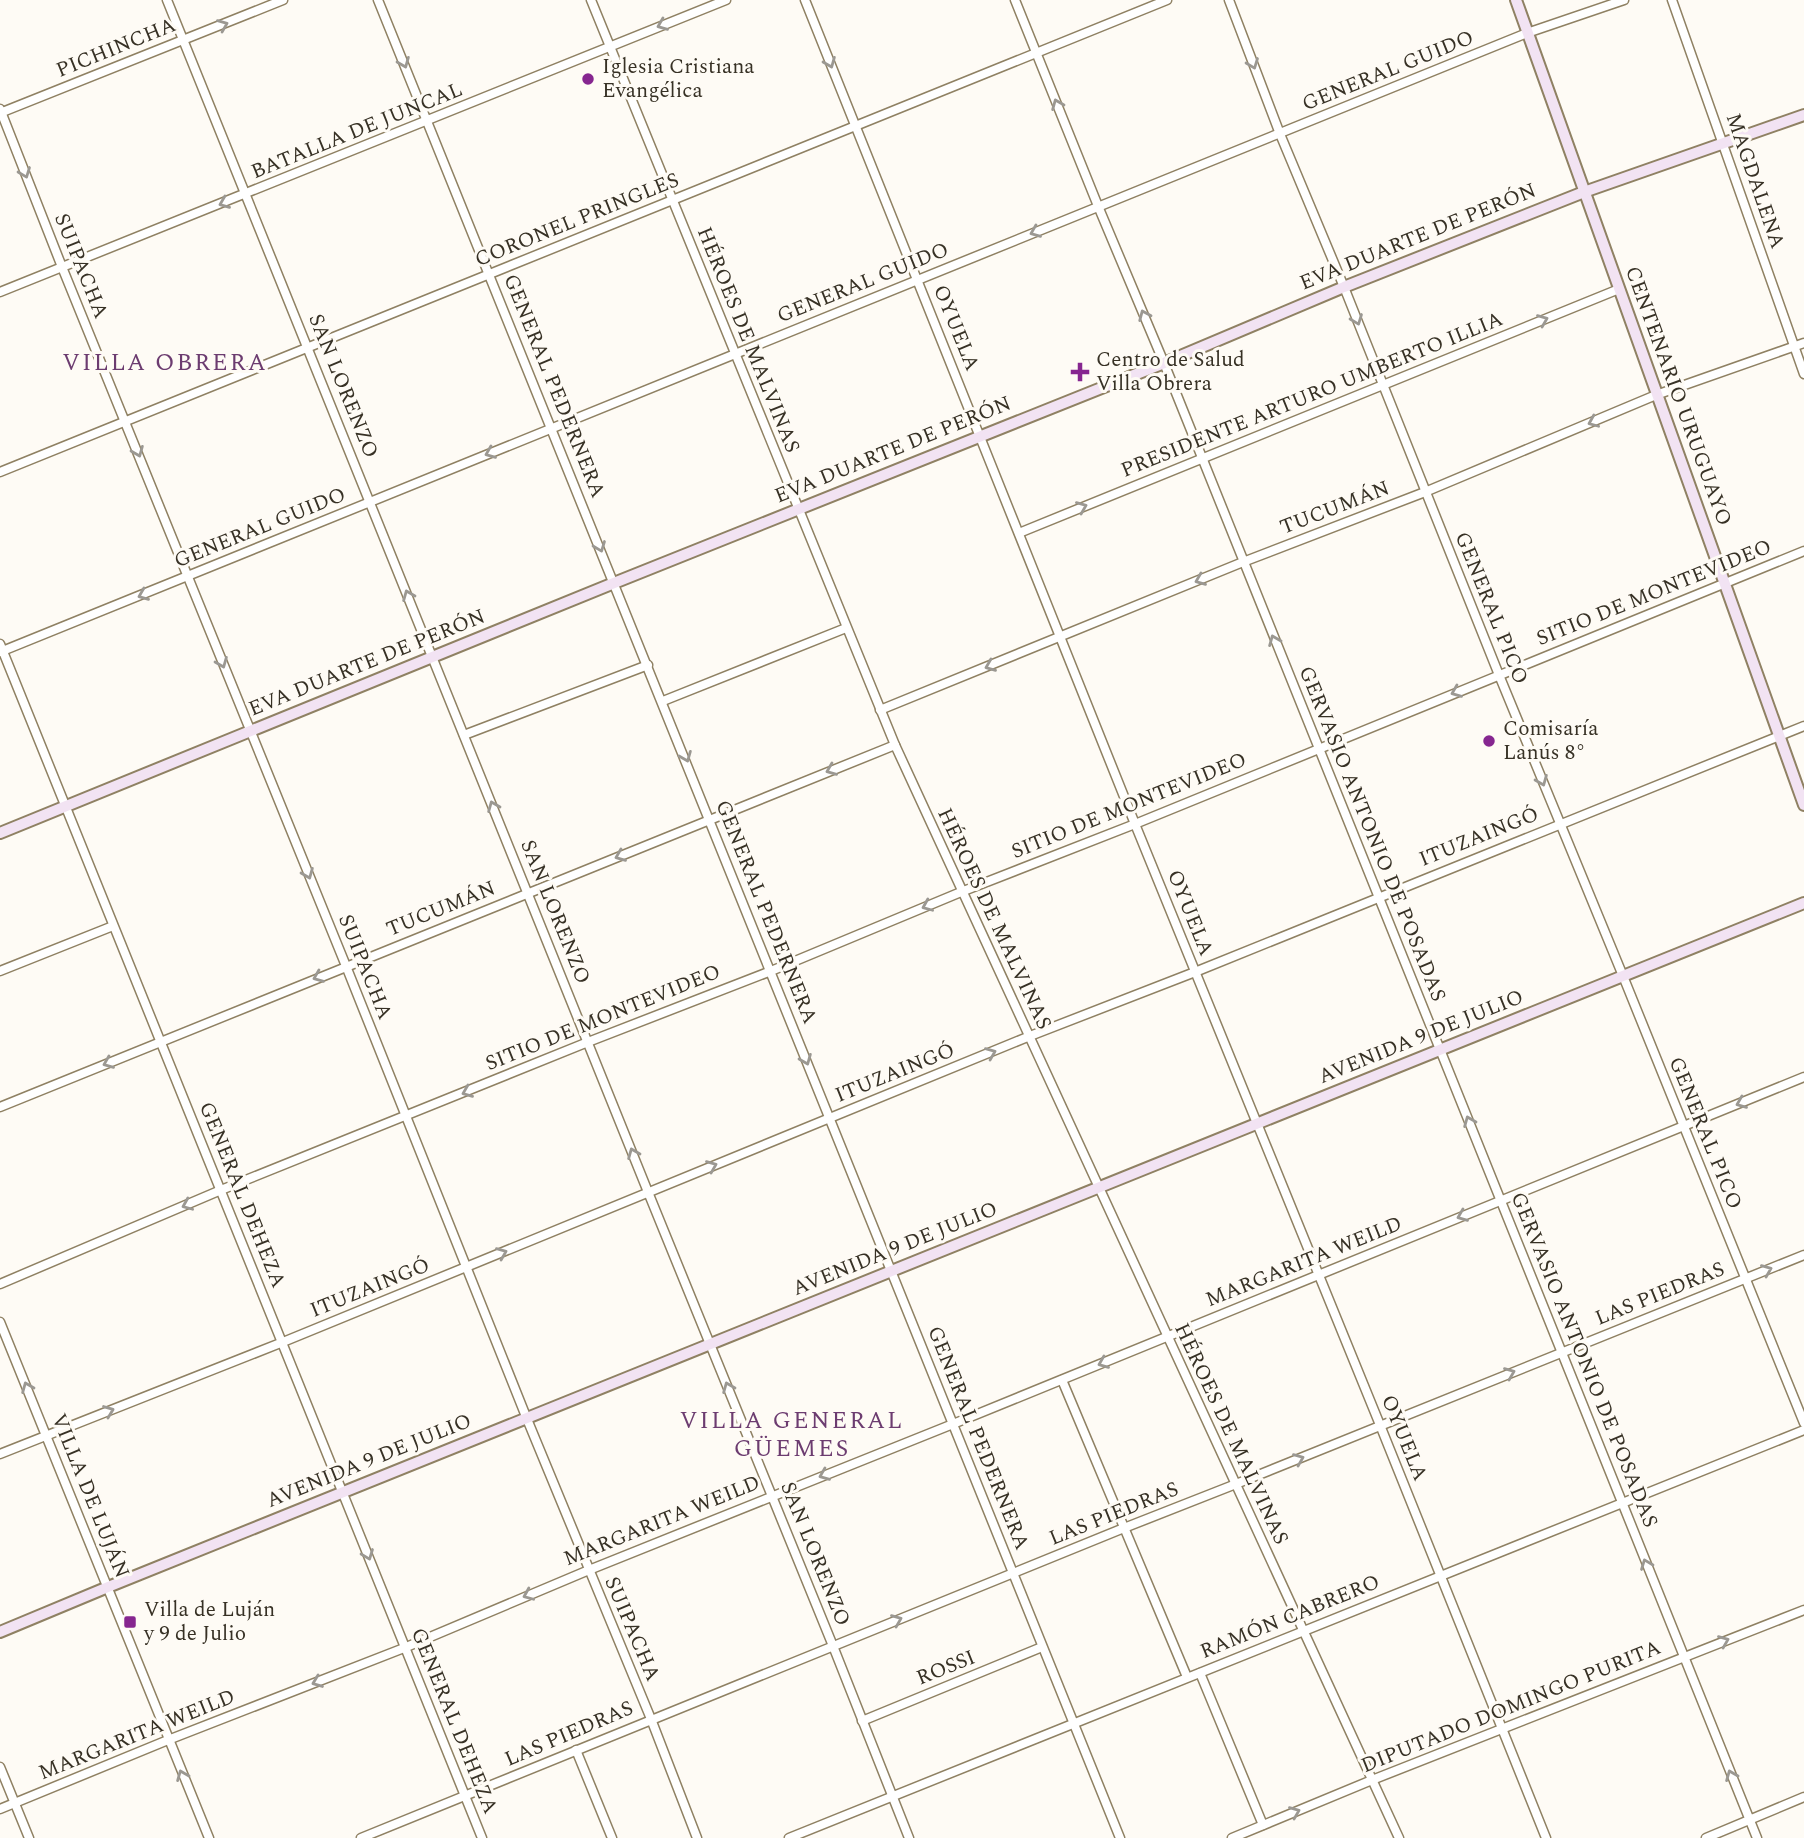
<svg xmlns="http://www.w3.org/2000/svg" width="1804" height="1838" font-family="Spectral,serif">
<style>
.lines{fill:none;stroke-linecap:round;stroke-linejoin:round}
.street-casing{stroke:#8f8163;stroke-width:11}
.secondary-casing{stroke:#8f8163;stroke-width:14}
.street{stroke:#fff;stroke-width:8}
.secondary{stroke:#f2e3f3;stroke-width:10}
.oneway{stroke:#9b9892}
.poi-dot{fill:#862690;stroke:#fefbf5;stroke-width:2.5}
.labels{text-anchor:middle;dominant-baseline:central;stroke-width:6;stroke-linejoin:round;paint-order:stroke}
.street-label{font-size:21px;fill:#373125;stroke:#fefbf5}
.poi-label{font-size:21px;fill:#373125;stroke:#fefbf5;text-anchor:start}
.quarter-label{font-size:24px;letter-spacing:2px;fill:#6c3c70;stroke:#fefbf5}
</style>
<rect width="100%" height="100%" fill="#fefbf5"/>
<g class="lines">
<g class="street-casing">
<g id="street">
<path d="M167 0 648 1192 833 1646 909 1838"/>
<path d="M378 0C628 612 872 1226 1120 1838"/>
<path d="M591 0 895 745 1399 1838"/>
<path d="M805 0 1135 824 1380 1425 1546 1838"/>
<path d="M1015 0 1098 206 1164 363 1757 1838"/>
<path d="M1229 0 1280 134 1344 287 1499 675 1623 976 1804 1423"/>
<path d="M1672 0 1804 374"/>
<path d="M0 109 62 267 346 966 527 1419 651 1719 697 1838"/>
<path d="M0 113 283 0"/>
<path d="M0 292 726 0"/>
<path d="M0 472 1167 0"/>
<path d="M1019 533 1619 289"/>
<path d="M0 644 482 1838"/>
<path d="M0 652 1527 33 1624 0"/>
<path d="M663 701 846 628"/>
<path d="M880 710 1243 562 1425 492 1656 395 1804 343"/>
<path d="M464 735 648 665"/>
<path d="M0 971 113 926"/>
<path d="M0 1107 895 745"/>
<path d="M0 1284 221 1190 588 1042 771 971 961 892 1135 824 1804 551"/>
<path d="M0 1322 209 1838"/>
<path d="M1062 1380 1187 1677"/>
<path d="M0 1454 283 1342 1030 1036 1195 972 1804 726"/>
<path d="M1200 1673 1263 1825"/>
<path d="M862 1721 1042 1647"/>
<path d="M576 1750 612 1838"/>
<path d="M0 1767 29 1838"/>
<path d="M0 1809 168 1740 404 1648 589 1570 953 1424 1804 1077"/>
<path d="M361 1838 1124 1528 1236 1484 1804 1255"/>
<path d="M789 1838 1804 1430"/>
<path d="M1232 1838 1372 1780 1804 1610"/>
<path d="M1706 1838 1804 1797"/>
</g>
</g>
<g class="secondary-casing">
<g id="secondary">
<path d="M1516 0 1804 805"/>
<path d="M0 833 614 583 1164 363 1344 287 1584 192 1804 115"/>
<path d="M0 1632 108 1587 1804 903"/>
</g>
</g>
<use href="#street" class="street"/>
<use href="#secondary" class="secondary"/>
</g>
<defs><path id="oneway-chevron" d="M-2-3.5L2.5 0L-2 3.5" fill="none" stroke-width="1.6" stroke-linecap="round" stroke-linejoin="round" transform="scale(1.75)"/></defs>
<g class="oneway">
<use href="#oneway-chevron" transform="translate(223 25) rotate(-22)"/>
<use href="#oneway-chevron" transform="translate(662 25) rotate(158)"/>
<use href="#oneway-chevron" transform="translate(404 63) rotate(68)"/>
<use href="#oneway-chevron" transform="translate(830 63) rotate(68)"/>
<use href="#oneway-chevron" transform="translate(1253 64) rotate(69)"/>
<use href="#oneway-chevron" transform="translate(1057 104) rotate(-112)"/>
<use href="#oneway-chevron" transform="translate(25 173) rotate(69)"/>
<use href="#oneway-chevron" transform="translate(224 203) rotate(158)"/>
<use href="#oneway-chevron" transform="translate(1035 232) rotate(158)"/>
<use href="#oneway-chevron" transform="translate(1144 315) rotate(-113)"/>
<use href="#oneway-chevron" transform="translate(1357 320) rotate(69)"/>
<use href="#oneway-chevron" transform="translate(1543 320) rotate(-22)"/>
<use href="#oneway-chevron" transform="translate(1593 422) rotate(157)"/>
<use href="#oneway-chevron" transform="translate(138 452) rotate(68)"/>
<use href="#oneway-chevron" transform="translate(490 453) rotate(158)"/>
<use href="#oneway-chevron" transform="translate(1082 507) rotate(-22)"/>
<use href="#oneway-chevron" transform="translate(600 547) rotate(69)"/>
<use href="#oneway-chevron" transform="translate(1200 580) rotate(158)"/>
<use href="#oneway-chevron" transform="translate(143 595) rotate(158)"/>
<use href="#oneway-chevron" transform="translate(408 595) rotate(-112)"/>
<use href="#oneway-chevron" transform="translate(1274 640) rotate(-112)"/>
<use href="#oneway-chevron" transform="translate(222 663) rotate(68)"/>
<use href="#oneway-chevron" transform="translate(990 666) rotate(158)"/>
<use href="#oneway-chevron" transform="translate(1456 692) rotate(158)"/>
<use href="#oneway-chevron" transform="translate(686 757) rotate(68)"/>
<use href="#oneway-chevron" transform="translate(831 770) rotate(158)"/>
<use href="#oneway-chevron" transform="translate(1542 781) rotate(68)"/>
<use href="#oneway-chevron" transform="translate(493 806) rotate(-112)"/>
<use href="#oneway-chevron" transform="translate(620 856) rotate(158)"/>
<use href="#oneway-chevron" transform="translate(308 874) rotate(68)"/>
<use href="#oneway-chevron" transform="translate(927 906) rotate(157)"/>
<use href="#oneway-chevron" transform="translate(318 977) rotate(158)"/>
<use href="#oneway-chevron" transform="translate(991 1053) rotate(-22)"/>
<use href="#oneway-chevron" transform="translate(806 1060) rotate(68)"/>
<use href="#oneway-chevron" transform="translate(108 1063) rotate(158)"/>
<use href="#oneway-chevron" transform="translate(467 1092) rotate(158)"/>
<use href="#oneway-chevron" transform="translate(1741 1103) rotate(158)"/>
<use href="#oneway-chevron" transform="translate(1469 1121) rotate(-112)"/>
<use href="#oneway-chevron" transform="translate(633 1153) rotate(-112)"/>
<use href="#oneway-chevron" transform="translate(712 1166) rotate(-22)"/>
<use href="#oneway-chevron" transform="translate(187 1205) rotate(157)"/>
<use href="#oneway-chevron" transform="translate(1462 1216) rotate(158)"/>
<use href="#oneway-chevron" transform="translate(502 1253) rotate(-22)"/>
<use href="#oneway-chevron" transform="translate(1767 1270) rotate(-22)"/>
<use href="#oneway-chevron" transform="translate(1103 1363) rotate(158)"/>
<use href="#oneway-chevron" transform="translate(1510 1373) rotate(-22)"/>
<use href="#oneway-chevron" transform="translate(27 1387) rotate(-112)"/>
<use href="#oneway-chevron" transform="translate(728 1387) rotate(-112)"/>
<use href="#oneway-chevron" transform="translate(109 1411) rotate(-21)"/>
<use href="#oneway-chevron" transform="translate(1299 1459) rotate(-22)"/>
<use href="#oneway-chevron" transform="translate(824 1475) rotate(158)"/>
<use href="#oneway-chevron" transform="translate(368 1555) rotate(69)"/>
<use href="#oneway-chevron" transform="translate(1646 1564) rotate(-111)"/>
<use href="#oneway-chevron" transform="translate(528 1595) rotate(157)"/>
<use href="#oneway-chevron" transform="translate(897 1620) rotate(-22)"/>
<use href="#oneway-chevron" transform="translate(1724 1641) rotate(-22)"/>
<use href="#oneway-chevron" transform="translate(317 1682) rotate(159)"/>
<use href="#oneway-chevron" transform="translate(182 1775) rotate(-112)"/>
<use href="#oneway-chevron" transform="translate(1731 1775) rotate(-112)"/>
<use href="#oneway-chevron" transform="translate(1295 1812) rotate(-22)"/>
</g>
<g class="poi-dot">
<circle cx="588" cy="79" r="7"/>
<path d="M1076.5 361.5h7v7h7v7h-7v7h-7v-7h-7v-7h7z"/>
<circle cx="1489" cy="741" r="7"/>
<rect x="123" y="1615" width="14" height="14" rx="3.5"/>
</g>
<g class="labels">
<g class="street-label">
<text transform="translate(116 48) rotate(-22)">PICHINCHA</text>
<text transform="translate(1388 71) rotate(-22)">GENERAL GUIDO</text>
<text transform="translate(357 131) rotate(-22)">BATALLA DE JUNCAL</text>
<text transform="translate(1755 181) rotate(71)">MAGDALENA</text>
<text transform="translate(577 220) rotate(-22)">CORONEL PRINGLES</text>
<text transform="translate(1418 237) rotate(-22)">EVA DUARTE DE PERÓN</text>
<text transform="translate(81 266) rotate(68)">SUIPACHA</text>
<text transform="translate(863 283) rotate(-22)">GENERAL GUIDO</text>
<text transform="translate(956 328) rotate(68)">OYUELA</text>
<text transform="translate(748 340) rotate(68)">HÉROES DE MALVINAS</text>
<text transform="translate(343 386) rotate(68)">SAN LORENZO</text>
<text transform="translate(554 386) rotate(68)">GENERAL PEDERNERA</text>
<text transform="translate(1312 395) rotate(-22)">PRESIDENTE ARTURO UMBERTO ILLIA</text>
<text transform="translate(1678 396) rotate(70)">CENTENARIO URUGUAYO</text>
<text transform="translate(893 450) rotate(-22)">EVA DUARTE DE PERÓN</text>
<text transform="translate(1335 508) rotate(-21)">TUCUMÁN</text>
<text transform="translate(260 528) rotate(-22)">GENERAL GUIDO</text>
<text transform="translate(1654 593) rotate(-22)">SITIO DE MONTEVIDEO</text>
<text transform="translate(1491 608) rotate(68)">GENERAL PICO</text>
<text transform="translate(367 663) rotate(-22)">EVA DUARTE DE PERÓN</text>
<text transform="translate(1129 806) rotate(-22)">SITIO DE MONTEVIDEO</text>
<text transform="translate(1372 834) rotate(68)">GERVASIO ANTONIO DE POSADAS</text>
<text transform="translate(1479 837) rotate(-22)">ITUZAINGÓ</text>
<text transform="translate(441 909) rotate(-22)">TUCUMÁN</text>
<text transform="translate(555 912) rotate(68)">SAN LORENZO</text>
<text transform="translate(766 912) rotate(68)">GENERAL PEDERNERA</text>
<text transform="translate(1190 913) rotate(68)">OYUELA</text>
<text transform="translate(994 919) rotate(65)">HÉROES DE MALVINAS</text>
<text transform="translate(365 967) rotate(68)">SUIPACHA</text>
<text transform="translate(603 1018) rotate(-22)">SITIO DE MONTEVIDEO</text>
<text transform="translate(1421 1037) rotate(-22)">AVENIDA 9 DE JULIO</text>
<text transform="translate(895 1073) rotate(-22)">ITUZAINGÓ</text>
<text transform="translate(1705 1133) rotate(68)">GENERAL PICO</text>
<text transform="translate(242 1195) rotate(68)">GENERAL DEHEZA</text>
<text transform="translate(895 1249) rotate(-22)">AVENIDA 9 DE JULIO</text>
<text transform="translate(1304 1262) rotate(-22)">MARGARITA WEILD</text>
<text transform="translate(370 1288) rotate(-22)">ITUZAINGÓ</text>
<text transform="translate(1660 1294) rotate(-22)">LAS PIEDRAS</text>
<text transform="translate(1584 1360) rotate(68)">GERVASIO ANTONIO DE POSADAS</text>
<text transform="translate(1231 1434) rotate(65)">HÉROES DE MALVINAS</text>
<text transform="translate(978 1438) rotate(68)">GENERAL PEDERNERA</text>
<text transform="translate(1404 1438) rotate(68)">OYUELA</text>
<text transform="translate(369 1461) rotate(-22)">AVENIDA 9 DE JULIO</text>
<text transform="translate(90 1496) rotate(68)">VILLA DE LUJÁN</text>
<text transform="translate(1114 1514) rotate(-22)">LAS PIEDRAS</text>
<text transform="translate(662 1521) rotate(-22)">MARGARITA WEILD</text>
<text transform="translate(815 1554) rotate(68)">SAN LORENZO</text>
<text transform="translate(1290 1617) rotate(-22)">RAMÓN CABRERO</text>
<text transform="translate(632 1629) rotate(67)">SUIPACHA</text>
<text transform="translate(946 1668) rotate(-22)">ROSSI</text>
<text transform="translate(1511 1707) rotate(-22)">DIPUTADO DOMINGO PURITA</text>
<text transform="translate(454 1721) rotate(68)">GENERAL DEHEZA</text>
<text transform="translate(569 1734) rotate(-23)">LAS PIEDRAS</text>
<text transform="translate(137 1735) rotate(-22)">MARGARITA WEILD</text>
</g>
<g class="poi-label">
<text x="602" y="67">Iglesia Cristiana<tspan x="602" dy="24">Evangélica</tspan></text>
<text x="1096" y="360">Centro de Salud<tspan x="1096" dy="24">Villa Obrera</tspan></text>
<text x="1503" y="729">Comisaría<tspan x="1503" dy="24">Lanús 8°</tspan></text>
<text x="144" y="1610">Villa de Luján<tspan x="144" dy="24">y 9 de Julio</tspan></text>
</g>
<g class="quarter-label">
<text x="165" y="363">VILLA OBRERA</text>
<text x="792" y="1421">VILLA GENERAL<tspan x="792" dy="28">GÜEMES</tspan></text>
</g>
</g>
</svg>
